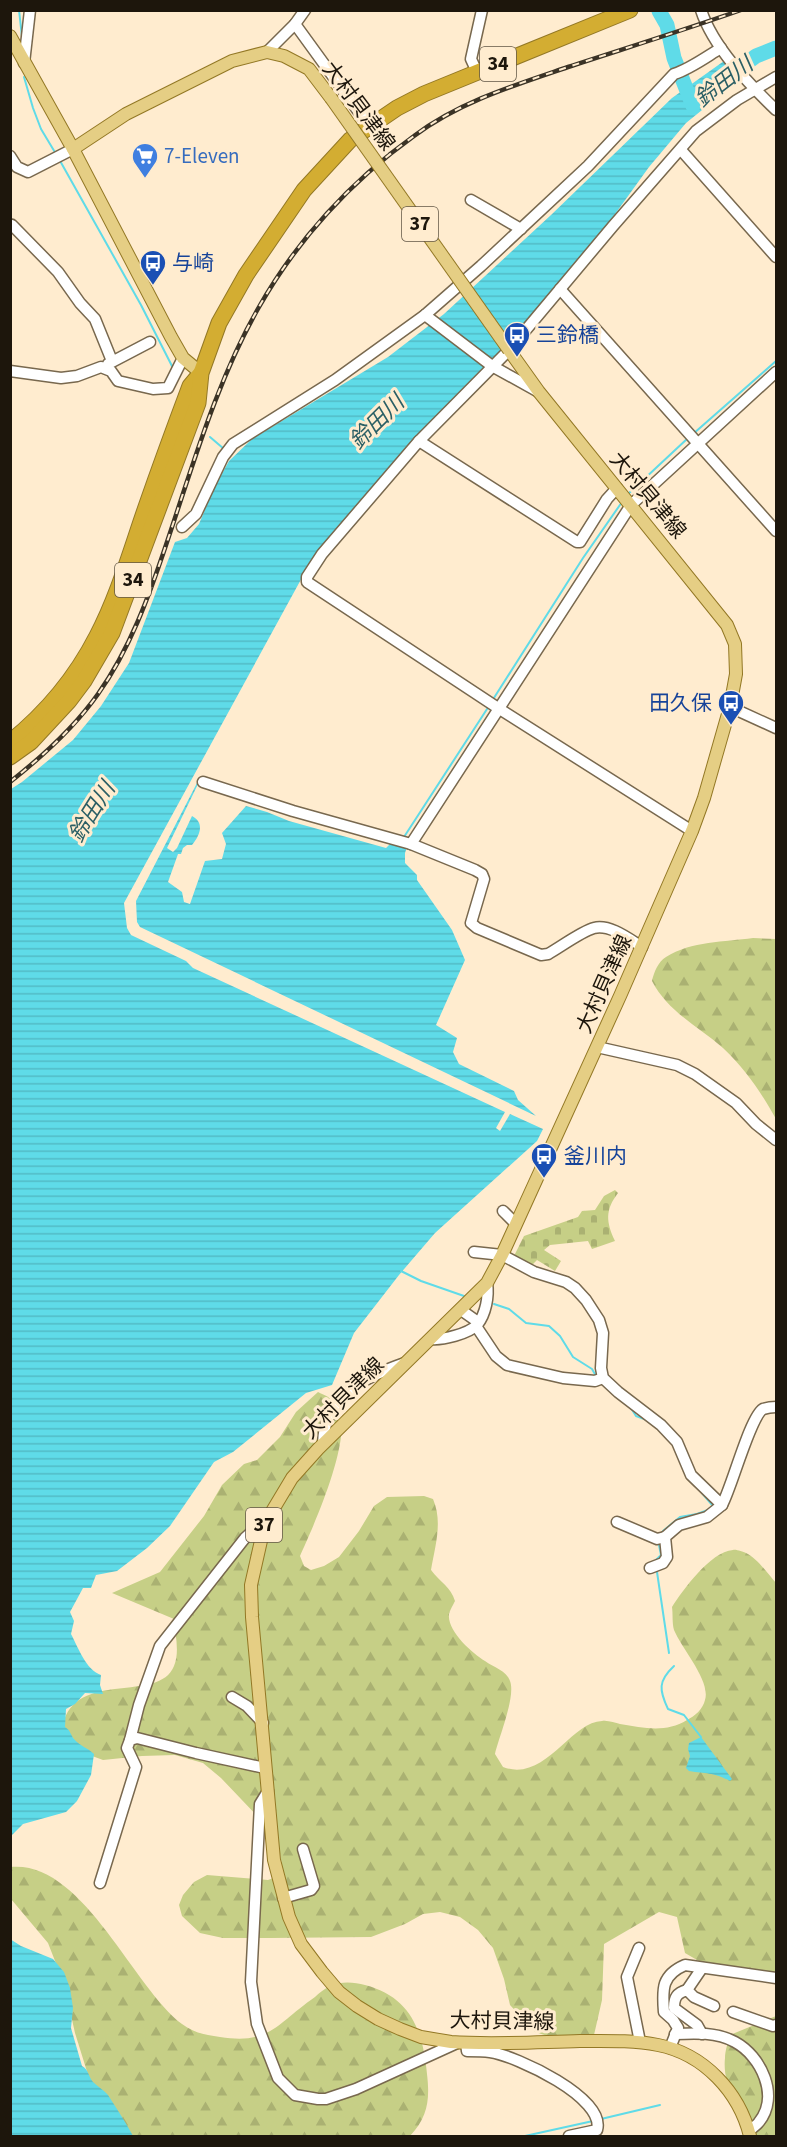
<svg xmlns="http://www.w3.org/2000/svg" width="787" height="2147" font-family="'Source Sans 3','Noto Sans JP',sans-serif">
<style>
.forest{fill:url(#forest-firs)}
.cemetery{fill:url(#cemetery-stones)}
.water{fill:url(#water-rules)}
.lines{fill:none;stroke-linecap:round;stroke-linejoin:round}
.stream{stroke:#5fdbe8;stroke-width:2}
.river{stroke:#5fdbe8;stroke-width:15}
.minor-casing{stroke:#78684e;stroke-width:13}
.major-casing{stroke:#937825;stroke-width:14}
.highway-casing{stroke:#937825;stroke-width:17}
.minor{stroke:#fff;stroke-width:10}
.major{stroke:#e5ce84;stroke-width:12}
.highway{stroke:#d3ad32;stroke-width:15}
.rail-casing{stroke:#3b3326;stroke-width:4.5}
.rail{stroke:#ffeccf;stroke-width:2;stroke-dasharray:7;stroke-linecap:butt}
.major-bridge-casing{stroke:#937825;stroke-width:14;stroke-linecap:butt}
.major-bridge{stroke:#e5ce84;stroke-width:12}
.labels{text-anchor:middle;dominant-baseline:central;stroke-width:6;stroke-linejoin:round;paint-order:stroke}
.shield{fill:#ffeccf;stroke:#615646;stroke-width:1.5}
.shield-label{font-size:20px;font-weight:bold;fill:#1d160c}
.street-label{font-size:21px;fill:#1d160c;stroke:#ffeccf}
.shop-label{font-size:21px;fill:#366cbe;stroke:#ffeccf;text-anchor:start}
.transit-label{font-size:21px;fill:#164399;stroke:#ffeccf;text-anchor:start}
.water-label{font-size:22px;font-style:italic;fill:#2b5f65;stroke:#ffeccf}
</style>
<defs>
<pattern id="forest-firs" width="22" height="20" patternUnits="userSpaceOnUse" patternTransform="scale(1.5)"><rect width="22" height="20" fill="#c6cf86"/><path d="M5 1l3.5 6h-7zM16 11l3.5 6h-7z" fill="#aab172"/></pattern>
<pattern id="cemetery-stones" width="16" height="16" patternUnits="userSpaceOnUse" patternTransform="scale(1.5)"><rect width="16" height="16" fill="#c6cf86"/><path d="M2 7V4a2 2 0 0 1 4 0v3zM10 15v-3a2 2 0 0 1 4 0v3z" fill="#aab172"/></pattern>
<pattern id="water-rules" width="6" height="5" patternUnits="userSpaceOnUse" patternTransform="scale(1.5)"><rect width="6" height="5" fill="#5fdbe8"/><path d="M0 2.5h6" fill="none" stroke="#52bbc6"/></pattern>
</defs>
<rect width="100%" height="100%" fill="#ffeccf"/>
<g class="forest">
<path d="M753 938 776 939V1119C760 1091 747 1071 723 1048 698 1026 668 1012 652 981 654 972 658 962 666 957 691 941 725 942 753 938Z"/>
<path d="M318 1392C326 1396 333 1398 337 1405 356 1433 313 1527 300 1556L304 1566 311 1570 324 1566 339 1557 359 1531 374 1506 387 1497 424 1496 433 1499C443 1522 435 1546 431 1570 440 1582 451 1587 455 1601 453 1605 450 1610 449 1614 447 1631 472 1653 485 1661 493 1667 507 1671 510 1681 516 1696 499 1737 495 1754L503 1767C545 1783 570 1722 602 1721 608 1720 615 1723 620 1724 644 1728 666 1733 687 1720 695 1716 703 1709 705 1700 711 1681 682 1649 674 1630 672 1623 673 1614 672 1607 683 1590 710 1552 733 1550 736 1549 743 1552 746 1553 757 1558 768 1574 776 1583V1977L709 1967 685 1953 677 1917 659 1912 604 1944 602 2000 594 2035 557 2039 535 2032 510 2005 504 1979 493 1948 478 1930 460 1917 440 1912 423 1914 405 1924 371 1937 271 1938H223L200 1933 182 1916 179 1905 183 1895 194 1882 207 1875 268 1880 276 1877 282 1865 279 1848 260 1819 221 1778 203 1763 175 1755 142 1756 103 1760 84 1753 63 1725C75 1669 159 1704 174 1666 180 1652 175 1634 174 1619L112 1593 160 1572 204 1516 222 1485 244 1464 257 1460 280 1437 296 1412Z"/>
<path d="M10 1867C82 1859 132 1986 182 2024 194 2033 206 2035 220 2037 271 2045 277 2023 315 1997 319 1993 324 1989 330 1986 341 1981 354 1982 365 1985 411 1997 423 2031 427 2074 430 2099 428 2117 410 2136H107L75 2033 64 1984 48 1943 11 1899Z"/>
<path d="M776 2016V2136H748C739 2113 722 2084 725 2058 725 2051 728 2042 730 2035Z"/>
</g>
<path class="cemetery" d="M615 1190 618 1193C605 1210 606 1222 615 1241L592 1249 588 1241 550 1245 544 1250 561 1261 555 1271 537 1260 531 1266 514 1256 524 1236 578 1217 582 1211 595 1210 604 1196Z"/>
<g class="water">
<path d="M724 61 738 81 686 123 649 167 605 228 513 338 365 496 310 563 124 903 127 928 131 935 186 961 193 968 505 1112 496 1128 500 1131 510 1114 543 1129 537 1141 435 1233 399 1275 354 1333 332 1385 306 1393 233 1452 214 1462 170 1526 147 1548 117 1571 96 1575 91 1588H83L70 1612 74 1621 71 1634C78 1647 86 1670 101 1675L100 1685 103 1694 85 1693 75 1704 66 1709 65 1727C71 1731 70 1734 74 1739 80 1746 88 1748 94 1754L91 1775 77 1801 66 1812 23 1824 11 1836V789L22 782 73 740 101 706 129 663 175 542 187 538 199 524 214 488 229 461 252 439 388 357 444 314 551 215 672 98Z"/>
<path d="M197 783 198 784 167 848 173 852 177 848 192 816C205 823 200 835 192 845H187L183 848 181 854H178L168 882 182 892 184 902 190 904 205 861 222 859 226 844 222 833 246 806 267 812 289 821 386 848 391 843 407 847 405 853V863L417 875V880L452 930 465 960 436 1025 457 1038 453 1052 459 1064 514 1091 518 1100 536 1116 140 927 137 922 136 901Z"/>
<path d="M701 1737 732 1779 730 1781C713 1772 707 1774 689 1771L686 1768 690 1756 688 1749 689 1743Z"/>
<path d="M10 1939 21 1946 53 1959 64 1972 70 1988 73 2008 71 2028 82 2066C89 2070 88 2076 93 2082 97 2086 104 2090 108 2095 117 2109 125 2121 133 2136H11Z"/>
</g>
<g class="lines">
<g class="stream">
<path d="M19 10 22 37"/>
<path d="M24 77 33 108 41 129 56 154"/>
<path d="M59 159 141 305 174 370"/>
<path d="M693 434 776 361"/>
<path d="M210 437 224 449"/>
<path d="M627 495 688 438"/>
<path d="M492 701 583 558 622 502"/>
<path d="M404 837 489 706"/>
<path d="M401 1271 421 1281 464 1296"/>
<path d="M494 1304 509 1309 526 1323 549 1326 560 1336 573 1357 592 1369 596 1376"/>
<path d="M631 1408 636 1416 647 1420"/>
<path d="M702 1493 713 1506"/>
<path d="M663 1531 680 1517 697 1514 708 1510"/>
<path d="M654 1562 661 1555 659 1545"/>
<path d="M657 1572 669 1653"/>
<path d="M674 1666C658 1681 659 1690 668 1709L684 1715 701 1737"/>
<path d="M601 2119 660 2105"/>
<path d="M525 2136 593 2121"/>
</g>
<g class="river">
<path d="M659 11 667 25 674 58 693 106"/>
<path d="M716 86 756 56 776 48"/>
</g>
<g class="minor-casing">
<g id="minor">
<path d="M701 10C713 47 749 84 776 110"/>
<path d="M295 24 369 126"/>
<path d="M267 52 295 24 305 10"/>
<path d="M24 63 30 10"/>
<path d="M477 72 471 59 482 10"/>
<path d="M681 150 776 257"/>
<path d="M10 156 17 167 28 172 73 149"/>
<path d="M471 200 521 229"/>
<path d="M10 226 12 225 58 272 80 303 95 319 112 361"/>
<path d="M560 289 776 531"/>
<path d="M425 315 492 366 539 392"/>
<path d="M108 364 150 342"/>
<path d="M10 371 61 378 77 376 101 367 111 371 118 381 153 389 168 388 183 358"/>
<path d="M419 441 577 542H580L607 499 617 488"/>
<path d="M182 527 196 514 223 457 233 444 335 380 425 315 481 266 588 166 674 74C690 69 706 57 721 48"/>
<path d="M730 707 776 728"/>
<path d="M203 782 293 811 411 844 475 870 482 874 484 879 471 923 477 928 541 955 548 954C559 948 582 931 594 928 610 924 629 939 642 947"/>
<path d="M692 831 498 708 307 582V577L322 554 419 441 509 350 613 226 696 131 737 100 776 77"/>
<path d="M411 844 631 505 776 372"/>
<path d="M597 1047 677 1065 695 1074 736 1103 756 1124 776 1140"/>
<path d="M503 1211 516 1224"/>
<path d="M474 1252 502 1255 534 1272 566 1282 575 1288 586 1300 599 1320 603 1333 601 1368 603 1378 618 1392 661 1425 677 1442 691 1475 722 1505C732 1487 750 1417 763 1409 766 1408 773 1407 776 1407"/>
<path d="M461 1310 478 1322"/>
<path d="M476 1326 496 1356 507 1365 563 1378 595 1381 603 1378"/>
<path d="M431 1339C443 1340 468 1334 477 1325 486 1314 489 1296 487 1283"/>
<path d="M323 1444C324 1395 365 1377 405 1363"/>
<path d="M617 1522 657 1539 665 1537"/>
<path d="M650 1568 663 1563 667 1557 665 1537 679 1525 707 1517 722 1505"/>
<path d="M232 1697 247 1706 263 1723"/>
<path d="M130 1740 139 1705 160 1646 245 1538 268 1517"/>
<path d="M268 1791 260 1804 251 1982 257 2024 278 2078 295 2095 318 2099H326L356 2089 457 2043"/>
<path d="M100 1883 136 1767 127 1748 130 1740 137 1738 196 1753 265 1768"/>
<path d="M283 1898 311 1890 314 1886 303 1849"/>
<path d="M639 1948 627 1977 640 2042"/>
<path d="M687 1990 702 1968"/>
<path d="M733 2012 773 2026 776 2025"/>
<path d="M675 2034C695 2033 717 2032 735 2042 761 2056 780 2096 759 2122 757 2125 752 2128 749 2131"/>
<path d="M702 2034 697 2025 674 2008C674 1997 677 1993 687 1990L694 1997 714 2006"/>
<path d="M466 2043 467 2051C474 2051 483 2051 490 2052 517 2056 606 2098 597 2130L569 2136"/>
<path d="M670 2048 678 2028 673 2020 664 2012C662 1988 662 1975 685 1965L776 1978"/>
</g>
</g>
<g class="major-casing">
<g id="major">
<path d="M10 36 73 149 171 337 183 358 201 373"/>
<path d="M73 149 126 114 232 61 267 52 284 56 309 69 331 98"/>
<path d="M509 350 539 392 727 625 735 644 736 674 730 707 704 798 692 831 620 996 502 1255 487 1283 318 1449 292 1478 265 1523 251 1585 252 1617 274 1860 289 1917 301 1944 322 1972 339 1992 357 2006 378 2019 400 2029 421 2037 451 2042C494 2045 537 2042 580 2041 606 2041 632 2040 658 2045 704 2054 739 2092 750 2136"/>
</g>
</g>
<g class="highway-casing">
<g id="highway">
<path d="M10 742C46 713 76 677 97 636 118 596 131 550 146 507 160 467 175 426 190 386L200 374"/>
<path d="M10 757 31 742 69 701 84 681 112 633 198 403 201 373 219 323 246 275 304 190 350 140 397 108 424 94 630 10"/>
</g>
</g>
<use href="#minor" class="minor"/>
<use href="#major" class="major"/>
<use href="#highway" class="highway"/>
<g class="rail-casing">
<path id="rail" d="M10 782C43 756 74 728 98 694 130 649 149 596 166 545 193 465 217 380 259 307 297 240 351 181 414 136 459 102 515 85 568 67 626 48 684 30 741 10"/>
</g>
<use href="#rail" class="rail"/>
<g class="major-bridge-casing">
<path id="major-bridge" d="M331 98 509 350"/>
</g>
<use href="#major-bridge" class="major-bridge"/>
</g>
<defs>
<g id="supermarket-pin" transform="scale(1.35)"><path d="M0 17L-7.5 6A9.5 9.5 0 1 1 7.5 6Z" fill="#3f7fe0" stroke="#ffeccf"/><path d="M-6-5.5h2.5l.6 2H6L4.5 2H-2.5L-4.4-4H-6ZM-1.5 3.2a1.3 1.3 0 1 0 .1 0ZM3 3.2a1.3 1.3 0 1 0 .1 0Z" fill="#fff"/></g>
<g id="bus-pin" transform="scale(1.35)"><path d="M0 17L-7.5 6A9.5 9.5 0 1 1 7.5 6Z" fill="#1a4fb4" stroke="#ffeccf"/><path d="M-5-6H5V4H4V6H2V4H-2V6H-4V4H-5ZM-3.5-4V0h7V-4ZM-3.5 1.2v1.5H-2V1.2ZM2 1.2v1.5H3.5V1.2Z" fill="#fff"/></g>
</defs>
<g fill-rule="evenodd">
<use href="#supermarket-pin" x="145" y="156"/>
<use href="#bus-pin" x="153" y="263"/>
<use href="#bus-pin" x="517" y="335"/>
<use href="#bus-pin" x="731" y="703"/>
<use href="#bus-pin" x="544" y="1156"/>
</g>
<g class="labels">
<g class="shield">
<rect x="480" y="47" width="36" height="34" rx="4.5"/>
<rect x="402" y="207" width="36" height="34" rx="4.5"/>
<rect x="115" y="563" width="36" height="34" rx="4.5"/>
<rect x="246" y="1508" width="36" height="34" rx="4.5"/>
</g>
<g class="shield-label">
<text x="498" y="64">34</text>
<text x="420" y="224">37</text>
<text x="133" y="580">34</text>
<text x="264" y="1525">37</text>
</g>
<g class="street-label">
<text transform="translate(359 106) rotate(53)">大村貝津線</text>
<text transform="translate(648 495) rotate(50)">大村貝津線</text>
<text transform="translate(604 984) rotate(-66)">大村貝津線</text>
<text transform="translate(343 1398) rotate(-45)">大村貝津線</text>
<text transform="translate(502 2021) rotate(1)">大村貝津線</text>
</g>
<g class="shop-label">
<text x="164" y="156">7-Eleven</text>
</g>
<g class="transit-label">
<text x="172" y="263">与崎</text>
<text x="536" y="335">三鈴橋</text>
<text x="712" y="703" text-anchor="end">田久保</text>
<text x="564" y="1156">釜川内</text>
</g>
<g class="water-label">
<text transform="translate(724 82) rotate(-38)">鈴田川</text>
<text transform="translate(377 422) rotate(-45)">鈴田川</text>
<text transform="translate(92 812) rotate(-58)">鈴田川</text>
</g>
</g>
<rect width="787" height="2147" fill="none" stroke="#1d160c" stroke-width="24"/>
</svg>
